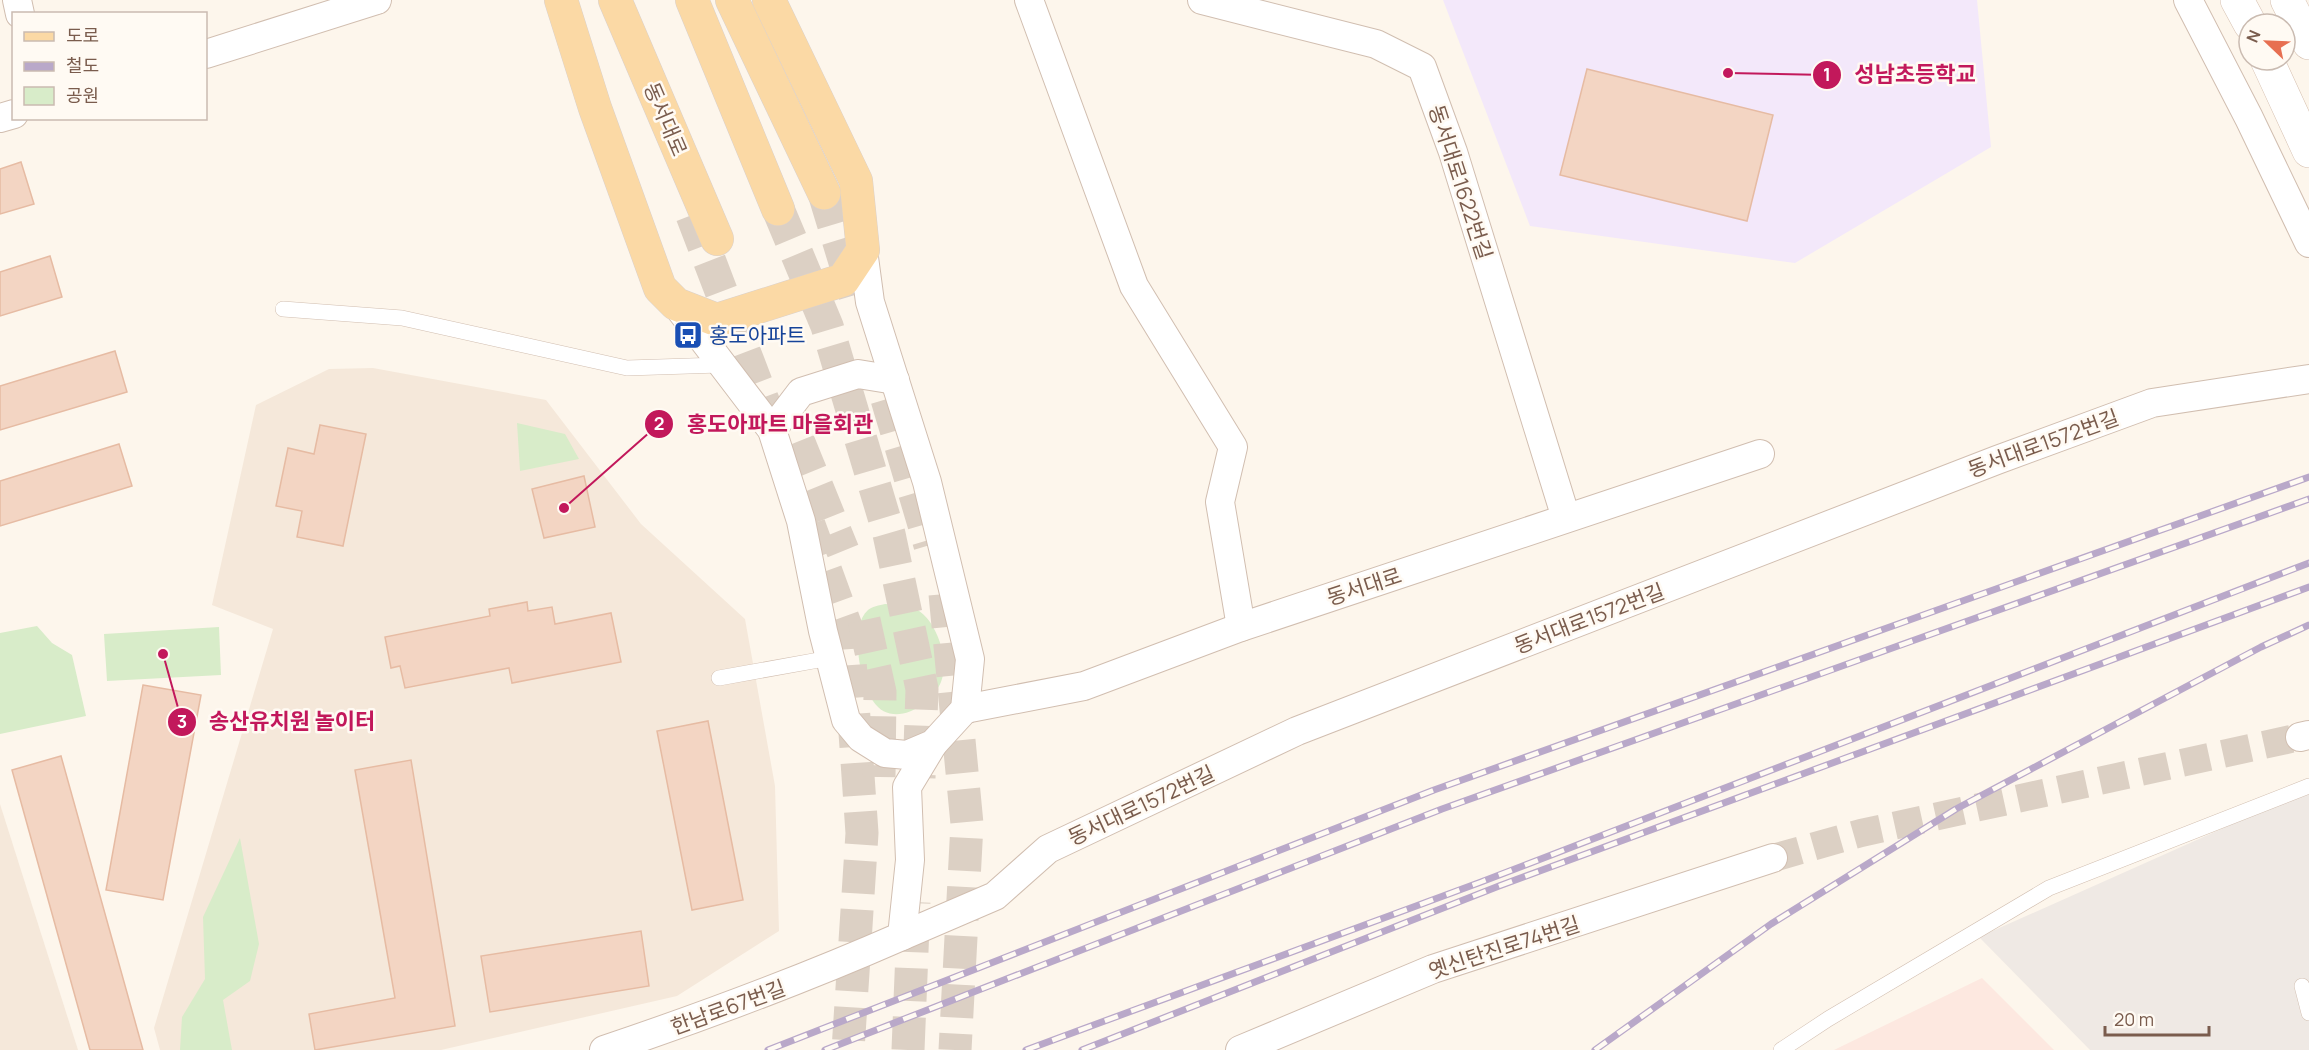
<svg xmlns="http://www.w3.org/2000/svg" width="2309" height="1050" font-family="Manrope,'Noto Sans KR',sans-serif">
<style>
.residential{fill:#f5e8da}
.commercial{fill:#fde8e0}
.industrial{fill:#efe9e4}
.education{fill:#f3e8fa}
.green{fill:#d8ecc9}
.building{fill:#f3d5c3;stroke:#e6bba3;stroke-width:1.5}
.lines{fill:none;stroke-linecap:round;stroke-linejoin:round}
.street-tunnel{stroke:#dcd0c4;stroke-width:28;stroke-dasharray:28 14;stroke-linecap:butt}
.primary-tunnel{stroke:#dcd0c4;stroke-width:33;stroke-dasharray:33 16;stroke-linecap:butt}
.lane-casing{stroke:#d1beb0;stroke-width:16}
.street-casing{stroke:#d1beb0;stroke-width:30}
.secondary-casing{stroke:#d6c0b0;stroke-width:34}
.primary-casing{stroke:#dad1cd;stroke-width:34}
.lane{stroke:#fff;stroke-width:15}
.street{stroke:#fff;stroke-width:28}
.secondary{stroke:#fff;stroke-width:33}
.primary{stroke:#fbd9a5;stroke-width:33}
.rail-casing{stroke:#b9a8c9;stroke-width:7}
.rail{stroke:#fffaf3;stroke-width:4.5;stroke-dasharray:14;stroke-linecap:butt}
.labels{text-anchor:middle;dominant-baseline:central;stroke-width:5;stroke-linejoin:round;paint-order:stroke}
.street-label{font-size:21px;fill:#7a5c4d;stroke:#fffaf3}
.transit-label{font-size:21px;fill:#164399;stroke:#fffaf3;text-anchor:start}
.leader{fill:none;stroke:#c2185b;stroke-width:2}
.callout-dot{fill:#c2185b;stroke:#fffaf3;stroke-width:2}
.mark-label{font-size:18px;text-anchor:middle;font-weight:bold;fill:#fff}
.callout-label{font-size:22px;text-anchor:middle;font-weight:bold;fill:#c2185b;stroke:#fffaf3;stroke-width:5;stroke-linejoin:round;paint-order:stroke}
</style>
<rect width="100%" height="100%" fill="#fdf6ec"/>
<g class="residential">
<path d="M373 368 546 400 641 524 745 619 775 786 779 931 677 996 441 1050H160L154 1028 273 629 212 605 256 405 329 369Z"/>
<path d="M0 804 78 1050H0Z"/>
</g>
<path class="commercial" d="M1982 978 2054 1050H1834Z"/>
<path class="industrial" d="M2309 790V1050H2090L1979 937Z"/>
<path class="education" d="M1443 0H1977L1991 147 1795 263 1530 226Z"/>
<g class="green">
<path d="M517 423 565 434 579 459 520 471Z"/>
<path d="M885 604C894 605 908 605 916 609 937 620 950 661 941 682 931 706 892 730 873 701 860 683 849 626 868 610 871 607 880 605 885 604Z"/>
<path d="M37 626 52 643 72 655 86 716 0 734V633Z"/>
<path d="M219 627 221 675 107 681 104 634Z"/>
<path d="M240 838 259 944 250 981 223 1000 232 1050H180L182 1017 205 979 203 917Z"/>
</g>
<g class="building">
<path d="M1587 69 1773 115 1747 221 1560 175Z"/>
<path d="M21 162 34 204 0 214V169Z"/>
<path d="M50 256 62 297 0 316V272Z"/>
<path d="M115 351 127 392 0 430V386Z"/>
<path d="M320 425 366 434 343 546 297 537 302 511 276 506 288 448 314 454Z"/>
<path d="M119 444 132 486 0 526V481Z"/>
<path d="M584 476 595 527 544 538 532 489Z"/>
<path d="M527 602 528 611 552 607 555 624 611 613 621 662 512 683 509 668 405 688 400 666 391 668 385 637 490 616 489 609Z"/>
<path d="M143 685 201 695 163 900 106 890Z"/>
<path d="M708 721 743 900 692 910 657 731Z"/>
<path d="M61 756 143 1050H90L12 770Z"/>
<path d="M411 760 455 1026 315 1050 309 1014 395 998 355 770Z"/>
<path d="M641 931 649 986 490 1012 481 956Z"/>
</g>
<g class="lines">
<path class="street-tunnel" d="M1773 858 1861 833 2300 737"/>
<g class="primary-tunnel">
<path d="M824 193 855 295"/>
<path d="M778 209 827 326 889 534 922 689 919 778"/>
<path d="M692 215 775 432"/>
<path d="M780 396 843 551"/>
<path d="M887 399 930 545"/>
<path d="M809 525 848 632 862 833 848 1050"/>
<path d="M945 594 967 824 955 1050"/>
<path d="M864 620 880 692 879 777"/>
<path d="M908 1050 914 902"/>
</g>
<g class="lane-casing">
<g id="lane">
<path d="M283 309 402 318 627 368 720 365"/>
<path d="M719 678 830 658"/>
<path d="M2302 986 2309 1013"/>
<path d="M1781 1050 1828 1019 2049 888 2309 786"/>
</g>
</g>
<g class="street-casing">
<g id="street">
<path d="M17 0 20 14"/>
<path d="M1029 0 1134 286 1233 447 1220 502 1241 627"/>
<path d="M1202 0 1376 44 1422 67 1453 152 1566 518"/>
<path d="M2188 0 2249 118 2309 243"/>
<path d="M206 54 377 0"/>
<path d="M0 118 14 114"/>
<path d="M676 304 772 430 801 521 823 631 846 720 861 738 885 753 907 755 933 744 965 709 970 659 927 482 870 302 863 250"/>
<path d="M772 430 801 392 858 374 895 380"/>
<path d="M965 709 1084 686 1241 627 1760 454"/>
<path d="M2300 737 2309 735"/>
<path d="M902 936 995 896 1048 849 1297 731 1997 460 2152 403 2309 379"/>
<path d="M604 1050C705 1016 804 979 902 936L910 860 907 787 933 744"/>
<path d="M1240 1050 1433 969 1773 858"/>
</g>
</g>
<g class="secondary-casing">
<g id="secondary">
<path d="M2237 0 2250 24"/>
<path d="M2287 0 2309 43"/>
<path d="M2267 60 2309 151"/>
</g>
</g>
<g class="primary-casing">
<g id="primary">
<path d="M561 0 595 108 660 288 676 304 717 320 843 280 863 250 856 181 769 0"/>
<path d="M615 0 717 239"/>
<path d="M692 0 778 209"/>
<path d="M732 0 824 193"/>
</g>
</g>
<use href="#lane" class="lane"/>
<use href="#street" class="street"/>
<use href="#secondary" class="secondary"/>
<use href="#primary" class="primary"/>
<g class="rail-casing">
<g id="rail">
<path d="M768 1050 1434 790 2309 477"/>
<path d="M825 1050 1442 809 2309 499"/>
<path d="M1026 1050 1481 882 2309 563"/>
<path d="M1082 1050 1499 886 2309 587"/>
<path d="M1595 1050 1771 924 1956 809 2261 647 2309 625"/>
</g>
</g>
<use href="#rail" class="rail"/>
</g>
<defs>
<g id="bus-square" transform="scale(1.5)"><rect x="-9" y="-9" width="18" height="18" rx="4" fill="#1a4fb4" stroke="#fffaf3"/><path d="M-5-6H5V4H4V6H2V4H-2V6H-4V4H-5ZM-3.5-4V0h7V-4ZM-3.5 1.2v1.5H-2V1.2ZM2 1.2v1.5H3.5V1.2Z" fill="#fff"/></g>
</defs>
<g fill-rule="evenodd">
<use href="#bus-square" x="688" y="335"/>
</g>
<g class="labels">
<g class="street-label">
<text transform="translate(666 119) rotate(67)">동서대로</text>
<text transform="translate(1461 182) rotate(72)">동서대로1622번길</text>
<text transform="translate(2043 443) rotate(-20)">동서대로1572번길</text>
<text transform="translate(1364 586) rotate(-18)">동서대로</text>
<text transform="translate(1589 618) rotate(-21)">동서대로1572번길</text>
<text transform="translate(1141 805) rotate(-25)">동서대로1572번길</text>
<text transform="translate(1504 947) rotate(-18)">옛신탄진로74번길</text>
<text transform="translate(728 1007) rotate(-20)">한남로67번길</text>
</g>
<g class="transit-label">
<text x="709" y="335">홍도아파트</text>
</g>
</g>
<path class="leader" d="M1728 73L1827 75M564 508L659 424M163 654L182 722"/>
<g class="callout-dot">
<circle cx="1728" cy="73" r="6"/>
<circle cx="564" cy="508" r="6"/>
<circle cx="163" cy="654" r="6"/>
<circle cx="1827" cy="75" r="15"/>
<circle cx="659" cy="424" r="15"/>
<circle cx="182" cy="722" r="15"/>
</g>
<g class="mark-label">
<text x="1827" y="81">1</text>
<text x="659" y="430">2</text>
<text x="182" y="728">3</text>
</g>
<g class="callout-label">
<text x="1915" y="82">성남초등학교</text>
<text x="780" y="432">홍도아파트 마을회관</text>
<text x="292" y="729">송산유치원 놀이터</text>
</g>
<rect x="12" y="12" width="195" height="108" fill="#fffaf3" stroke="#cabbb1" stroke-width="1.5"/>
<rect x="24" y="32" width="30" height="9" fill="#fbd9a5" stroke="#cabbb1" stroke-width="1.5"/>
<text x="66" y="42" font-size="18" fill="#7a5c4d">도로</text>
<rect x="24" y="62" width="30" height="9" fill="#b9a8c9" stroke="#cabbb1" stroke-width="1.5"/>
<text x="66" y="72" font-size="18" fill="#7a5c4d">철도</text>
<rect x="24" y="87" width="30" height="18" fill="#d8ecc9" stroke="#cabbb1" stroke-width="1.5"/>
<text x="66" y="102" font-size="18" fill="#7a5c4d">공원</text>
<g transform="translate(2267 42) rotate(293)"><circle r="28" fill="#fffaf3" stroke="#cabbb1" stroke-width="1.5"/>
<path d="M0-4.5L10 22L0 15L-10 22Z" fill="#e76f51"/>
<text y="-9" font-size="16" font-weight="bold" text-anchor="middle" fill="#7a5c4d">N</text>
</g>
<path d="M2105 1026v9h104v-9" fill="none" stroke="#7a5c4d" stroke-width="3"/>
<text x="2114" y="1026" font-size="18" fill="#7a5c4d" stroke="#fffaf3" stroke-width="4.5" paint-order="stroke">20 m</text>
</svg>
